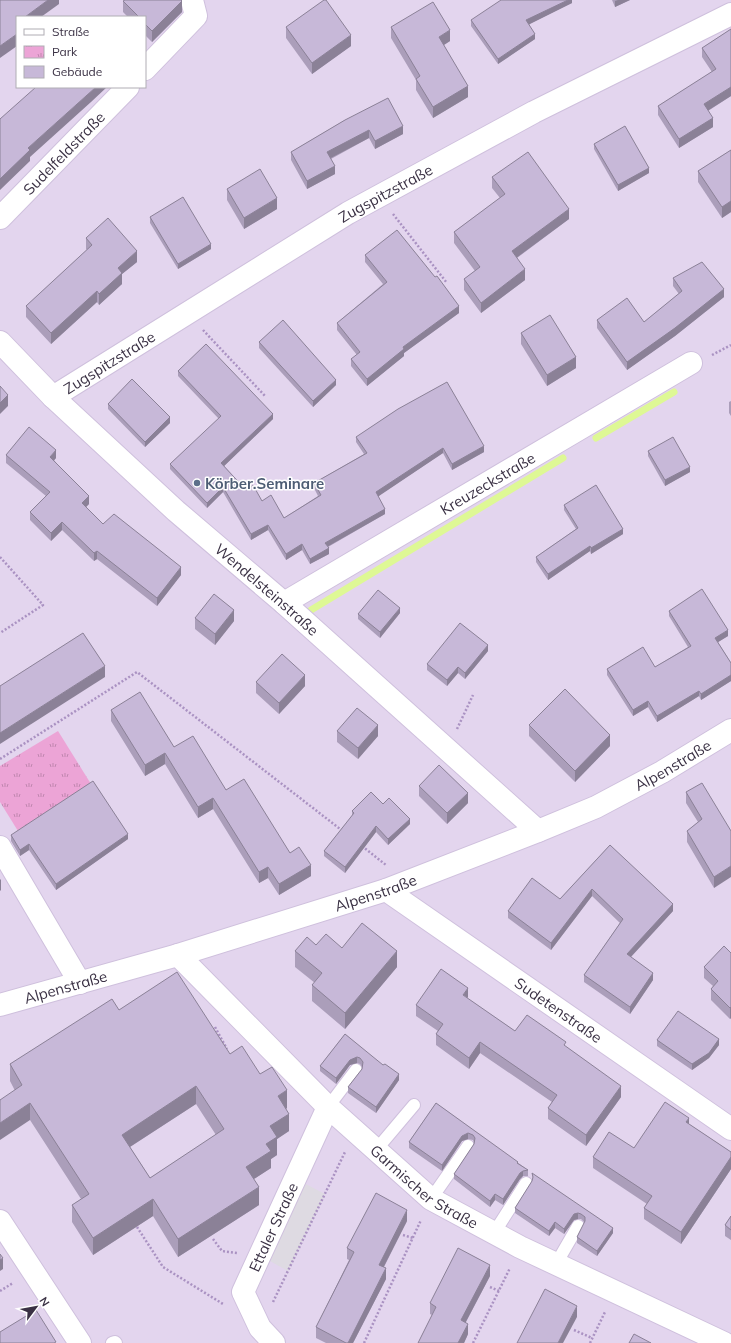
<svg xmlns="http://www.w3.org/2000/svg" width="731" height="1343" font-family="Mulish,sans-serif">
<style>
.residential{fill:#e3d5ee;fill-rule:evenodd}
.park{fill:url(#park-tufts)}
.parking{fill:#dedae2}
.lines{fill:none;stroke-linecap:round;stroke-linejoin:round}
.stream{stroke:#def895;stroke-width:7}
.service-casing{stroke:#cfc0dd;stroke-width:14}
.minor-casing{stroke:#cfc0dd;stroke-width:24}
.path{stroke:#aa92c2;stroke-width:2.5;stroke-dasharray:2 2;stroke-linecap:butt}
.service{stroke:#fff;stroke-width:12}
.minor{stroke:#fff;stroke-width:22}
.wall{fill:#ab9eba;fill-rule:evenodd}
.shaded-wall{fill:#8b8197}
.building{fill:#c7b8d8;stroke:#8b8197;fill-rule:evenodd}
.service-dot{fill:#5c6f8a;stroke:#fff;stroke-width:1.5}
.labels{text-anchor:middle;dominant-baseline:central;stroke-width:3;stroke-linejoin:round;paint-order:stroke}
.street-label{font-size:15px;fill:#3a3144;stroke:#fff}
.service-label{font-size:15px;font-weight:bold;fill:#4e5e75;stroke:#fff;text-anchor:start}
</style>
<defs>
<pattern id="park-tufts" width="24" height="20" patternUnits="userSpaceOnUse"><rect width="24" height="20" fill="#eca4d6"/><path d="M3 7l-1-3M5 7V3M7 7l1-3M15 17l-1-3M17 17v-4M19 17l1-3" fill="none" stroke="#c086af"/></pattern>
</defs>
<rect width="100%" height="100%" fill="#eae1f3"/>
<path class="residential" d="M0 0H731V1343H0ZM17 17H145V87H17Z"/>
<path class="park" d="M58 731 91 784 18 831 0 802V766Z"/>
<path class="parking" d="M296 1179 325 1194 288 1271 259 1255Z"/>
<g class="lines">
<g class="stream">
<path d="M596 438 674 392"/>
<path d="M311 610 563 458"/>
</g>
<g class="service-casing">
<g id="service">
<path d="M328 1107 356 1070"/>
<path d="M376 1150 414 1105"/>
<path d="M431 1199 468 1146"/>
<path d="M494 1233 526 1183"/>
<path d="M556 1264 578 1226"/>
<path d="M112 1343 115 1342 116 1343"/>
</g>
</g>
<g class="minor-casing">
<g id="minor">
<path d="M145 69 196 16 192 0"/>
<path id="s1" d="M0 218 128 87"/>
<path id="s2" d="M0 342 53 397 176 511 284 603 538 831"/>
<path id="s3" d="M53 397 348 213 534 112 731 14"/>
<path id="s4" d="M284 603 691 363"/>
<path d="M0 847 80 983"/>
<path id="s5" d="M386 890 731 1129"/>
<path id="s6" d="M178 955 328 1107 431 1199 520 1247 724 1343"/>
<path id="s7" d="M0 1005 178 955 386 890 538 831 596 807 662 772 731 730"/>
<path d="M0 1221 80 1343"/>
<path id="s8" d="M274 1343 260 1328 243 1292 328 1107"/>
</g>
</g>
<g class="path">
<path d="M393 214 447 283"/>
<path d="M203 330 266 397"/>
<path d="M712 355 731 345"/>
<path d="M0 557 43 605 0 633"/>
<path d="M457 729 473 695"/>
<path d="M0 759 137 672 344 832"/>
<path d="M362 846 386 865"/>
<path d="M215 1027 227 1049"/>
<path d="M137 1227 163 1267 223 1304"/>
<path d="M403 1235 413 1238"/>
<path d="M213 1239 222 1251 237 1253"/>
<path d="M490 1287 499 1291"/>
<path d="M0 1291 13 1283"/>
<path d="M273 1302 345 1152"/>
<path d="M574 1330 592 1338"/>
<path d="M364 1343 421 1220"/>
<path d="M473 1343 510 1268"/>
<path d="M590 1343 605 1312"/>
</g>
<use href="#service" class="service"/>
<use href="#minor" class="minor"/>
</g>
<g class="wall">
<path d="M572 0V3L529 24 535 39 498 64 471 26V20Z"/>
<path d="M612 0H630L615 7Z"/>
<path d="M123 1 182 12 152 42 145 35V17H128L123 12Z"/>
<path d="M286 27 351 46 312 74 286 38Z"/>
<path d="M391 27 450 41 444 45 468 97 433 118 416 90V80L391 38Z"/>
<path d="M731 29V96L708 111 713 127 679 148 658 115V106L712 72 702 57V48Z"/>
<path d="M345 120 403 134 375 149 369 138 331 159 335 174 307 189 291 160V152Z"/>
<path d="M594 144 649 173 618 191 594 149Z"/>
<path d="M731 150V212L722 218 698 182V171Z"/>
<path d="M492 177 569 219 517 258 525 280 481 313 464 290V279L475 271 454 243V232L500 198 492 188Z"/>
<path d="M227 189 277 209 244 229 227 200Z"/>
<path d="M150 217 211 249 178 269 150 223Z"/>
<path d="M86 238 137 262 122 274V284L99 305 97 302 51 344 26 317V306L87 250 86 249Z"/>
<path d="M365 255 459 313 404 353V356L367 386 351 366V359L357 355 337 330V323L383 284 365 262Z"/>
<path d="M673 278 724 297 675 336 627 370 597 328V320L644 322 679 294 673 286Z"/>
<path d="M521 333 576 368 547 386 521 344Z"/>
<path d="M259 342 336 385 313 407 259 348Z"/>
<path d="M178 371 273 419 224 466 246 490 262 501 284 518 318 496 314 488V483L364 454 356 442V437L484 452 452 470 443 453 378 496 385 514 328 547 329 554 310 564 302 550 286 560 268 530 251 540 223 492 207 508 170 469V464L219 419 178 376Z"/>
<path d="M731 401V416L729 413V402Z"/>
<path d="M108 404 170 423 145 447 108 409Z"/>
<path d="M648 451 690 472 665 486 648 456Z"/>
<path d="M6 455 56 458 54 460 89 504 86 507 103 524 181 575 157 606 97 559 94 561 62 530 51 541 30 520V512L46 496 6 463Z"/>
<path d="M564 505 623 534 591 554 590 551 548 580 536 562V557L576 529 564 510Z"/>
<path d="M669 611 728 636 718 642 731 663V681L701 700 699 696 657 722 648 707 633 716 607 675V669L655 667 688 647 669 616Z"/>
<path d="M400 613 380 638 358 619V614Z"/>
<path d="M195 618 234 621 215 645 195 629Z"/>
<path d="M488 651 465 679 458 673 447 686 427 670V664Z"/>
<path d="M256 682 305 686 279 714 256 693Z"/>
<path d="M111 710 174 747 226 790 290 853 311 876 279 895 268 878 259 883 213 809 198 818 165 764 145 776 111 721Z"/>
<path d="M529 725 610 746 575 782 529 736Z"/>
<path d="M337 731 378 736 358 759 337 742Z"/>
<path d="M419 786 468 803 447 824 419 796Z"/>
<path d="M686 792 731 831 714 888 687 842V831L698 822 686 803Z"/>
<path d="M383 804 410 824 388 845 376 832 345 873 324 856V851L352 816V811Z"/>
<path d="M11 835 128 839 56 890 29 850 20 856 11 841Z"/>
<path d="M610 845 673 911 631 957 653 980 630 1014 584 982V975L620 923 592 896 551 950 508 918V911L560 899Z"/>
<path d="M316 945 342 948 397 967 345 1029 312 1001V985L315 983 295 967V951Z"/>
<path d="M731 953V1018L730 1019 711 1000V989L713 986 704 978V967Z"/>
<path d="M468 999 515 1031 566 1047 621 1097 586 1146 548 1119V1108L552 1102 480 1053 469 1069 436 1045V1034L438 1031 416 1016V1005Z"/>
<path d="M119 1010 230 1054 260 1074 287 1108 286 1109 289 1131 277 1139V1155L271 1159V1168L254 1179 259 1205 178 1257 153 1216 93 1255 72 1222V1205L81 1199 30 1120 10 1081V1064ZM196 1104 216 1135 150 1178 130 1147Z"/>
<path d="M345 1034 399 1080 376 1113 348 1093V1087L362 1069V1067L360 1064 357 1063 350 1065 336 1084 320 1071V1066Z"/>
<path d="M657 1040 719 1045 709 1058 692 1070 657 1046Z"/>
<path d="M436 1103 528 1170V1176H523L520 1179 503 1205 495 1200 490 1207 454 1179V1174L474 1144V1143L473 1140 468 1139 462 1141 442 1171 409 1148V1142Z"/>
<path d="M689 1124 731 1152V1169L681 1244 644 1219V1208L647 1204 593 1168V1157L634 1148Z"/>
<path d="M532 1173 613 1233 597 1256 577 1243V1237L585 1223 581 1219H578L574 1220 564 1234 555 1228 549 1236 515 1213V1208L533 1180Z"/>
<path d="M731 1216V1240L725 1236V1225Z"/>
<path d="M407 1221 384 1267 386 1279 353 1343H326L316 1338V1327L349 1260 347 1259V1248Z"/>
<path d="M490 1276 466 1322 468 1334 464 1343H418L432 1315 430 1314V1303Z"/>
</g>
<g class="shaded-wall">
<path d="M48 0H59V4L41 17H25Z"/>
<path d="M568 0H572V3L526 26V20Z"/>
<path d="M618 0H630L615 7V1Z"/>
<path d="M182 1V12L152 42V31Z"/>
<path d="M450 30V41L439 48V37Z"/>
<path d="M17 34V46L0 58V46Z"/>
<path d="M535 34V39L498 64V59Z"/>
<path d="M351 35V46L312 74V63Z"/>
<path d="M468 86V97L433 118V107Z"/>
<path d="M96 87H107L91 102 30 157V161L0 190V179L28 148Z"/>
<path d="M731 87V96L704 113V104Z"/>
<path d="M713 118V127L679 148V139Z"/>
<path d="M403 126V134L375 149V141Z"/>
<path d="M369 130V138L327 160V152Z"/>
<path d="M335 166V174L307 189V181Z"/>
<path d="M649 168V173L618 191V185Z"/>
<path d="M277 198V209L244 229V218Z"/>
<path d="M731 201V212L722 218V207Z"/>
<path d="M569 209V219L512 261V251Z"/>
<path d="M211 244V249L178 269V264Z"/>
<path d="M137 251V262L122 274V284L99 305V294L118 268Z"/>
<path d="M525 269V280L481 313V303Z"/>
<path d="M724 289V297L675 336 627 370V362Z"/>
<path d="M97 291V302L51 344V333Z"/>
<path d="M459 306V313L404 353V356L367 386V379L403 347Z"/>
<path d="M576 357V368L547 386V375Z"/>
<path d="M336 380V385L313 407V401Z"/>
<path d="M8 395V406L0 414V403Z"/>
<path d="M273 414V419L221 469V463Z"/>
<path d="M170 417V423L145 447V442Z"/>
<path d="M484 446V452L452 470V464Z"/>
<path d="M443 448V453L376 498V492Z"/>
<path d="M56 450V458L50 465V457Z"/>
<path d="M690 467V472L665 486V480Z"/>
<path d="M223 487V492L207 508V503Z"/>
<path d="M89 496V504L82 511V503Z"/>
<path d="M385 509V514L325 548V543Z"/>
<path d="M62 522V530L51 541V533Z"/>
<path d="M268 525V530L251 540V534Z"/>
<path d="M623 529V534L591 554V548Z"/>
<path d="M302 544V550L286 560V554Z"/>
<path d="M590 546V551L548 580V574Z"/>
<path d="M329 548V554L310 564V559Z"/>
<path d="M97 551V559L94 561V553Z"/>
<path d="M181 567V575L157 606V598Z"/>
<path d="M400 608V613L380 638V632Z"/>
<path d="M234 610V621L215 645V634Z"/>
<path d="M728 630V636L715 644V638Z"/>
<path d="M488 645V651L465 679V673Z"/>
<path d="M105 666V677L0 744V733Z"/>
<path d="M458 667V673L447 686V680Z"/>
<path d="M305 675V686L279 714V703Z"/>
<path d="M731 675V681L701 700V694Z"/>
<path d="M699 691V696L657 722V716Z"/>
<path d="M648 701V707L633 716V710Z"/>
<path d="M378 725V736L358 759V748Z"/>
<path d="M610 735V746L575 782V771Z"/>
<path d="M165 753V764L145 776V765Z"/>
<path d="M468 793V803L447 824V813Z"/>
<path d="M213 798V809L198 818V807Z"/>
<path d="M410 819V824L388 845V839Z"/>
<path d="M376 826V832L345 873V867Z"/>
<path d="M128 834V839L56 890V884Z"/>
<path d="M29 844V850L20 856V850Z"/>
<path d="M311 865V876L279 895V884Z"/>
<path d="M731 866V877L714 888V877Z"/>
<path d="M268 867V878L259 883V872Z"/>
<path d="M1 879V890L0 891V880Z"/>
<path d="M592 889V896L551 950V943Z"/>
<path d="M673 904V911L627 961V954Z"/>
<path d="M397 951V967L345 1029V1013Z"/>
<path d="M653 973V980L630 1014V1007Z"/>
<path d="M468 988V998L463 995Z"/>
<path d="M731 1007V1018L730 1019V1008Z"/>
<path d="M719 1039V1045L709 1058 692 1070V1064Z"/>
<path d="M480 1042V1053L469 1069V1058Z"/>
<path d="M357 1057V1063L350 1065 336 1084V1078L350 1060Z"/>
<path d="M399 1074V1080L376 1113V1107Z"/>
<path d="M196 1086V1104L122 1152V1135Z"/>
<path d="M621 1086V1097L586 1146V1135Z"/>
<path d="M287 1090V1108L278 1114V1096Z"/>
<path d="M30 1103V1120L0 1140V1123Z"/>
<path d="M289 1114V1131L277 1139V1155L271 1159V1168L246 1184V1167L266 1144 270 1126Z"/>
<path d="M689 1118V1129L686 1122Z"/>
<path d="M468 1133V1139L462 1141 442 1171V1165L462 1136Z"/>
<path d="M731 1157V1169L681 1244V1232Z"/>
<path d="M523 1171V1176L520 1179 503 1205V1199L520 1173Z"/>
<path d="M259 1187V1205L178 1257V1239Z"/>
<path d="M495 1194V1200L490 1207V1201Z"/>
<path d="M153 1199V1216L93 1255V1238Z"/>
<path d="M407 1210V1221L379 1276V1265Z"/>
<path d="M578 1213V1219L574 1220 564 1234V1229L574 1214Z"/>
<path d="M555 1222V1228L549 1236V1231Z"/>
<path d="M613 1228V1233L597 1256V1251Z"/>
<path d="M3 1258V1269L0 1271V1260Z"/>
<path d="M490 1265V1276L461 1331V1320Z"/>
<path d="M386 1268V1279L353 1343H348Z"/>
<path d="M577 1306V1317L563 1343H558Z"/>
<path d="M468 1324V1334L464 1343H458Z"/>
</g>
<g class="building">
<path d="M0 0H48L25 17H17V34L0 46Z"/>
<path d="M125 0H181L182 1 152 31 145 24V17H139L123 1Z"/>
<path d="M324 0H326L351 35 312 63 286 27Z"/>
<path d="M501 0H568L526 20 535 34 498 59 471 20Z"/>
<path d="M433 2 450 30 439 37 468 86 433 107 416 79 420 76 391 27Z"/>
<path d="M731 29V87L704 104 713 118 679 139 658 106 716 69 702 48Z"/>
<path d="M36 87H96L28 148 30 150 0 179V119Z"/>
<path d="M388 98 403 126 375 141 369 130 327 152 335 166 307 181 291 152 345 120Z"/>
<path d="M625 126 649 168 618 185 594 144Z"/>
<path d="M731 150V201L722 207 698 171Z"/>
<path d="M528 152 569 209 512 251 525 269 481 303 464 279 480 267 454 232 505 194 492 177Z"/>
<path d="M260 169 277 198 244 218 227 189Z"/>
<path d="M183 197 211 244 178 264 150 217Z"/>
<path d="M108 218 137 251 118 268 122 273 99 294 97 291 51 333 26 306 92 245 86 238Z"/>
<path d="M397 230 435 277 437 276 459 306 403 347 404 349 367 379 351 359 360 352 337 323 387 282 365 255Z"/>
<path d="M702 262 724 289 675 328 627 362 597 320 627 298 644 322 682 291 673 278Z"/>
<path d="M550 315 576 357 547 375 521 333Z"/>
<path d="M283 320 336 380 313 401 259 342Z"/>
<path d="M206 344 273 414 221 463 246 490 253 485 262 501 271 495 284 518 321 495 314 483 367 453 356 437 398 409 447 382 484 446 452 464 443 448 376 492 385 509 325 543 329 548 310 559 302 544 286 554 268 525 251 534 223 487 207 503 170 464 221 416 178 371Z"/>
<path d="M132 379 170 417 145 442 108 404Z"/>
<path d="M0 386 8 395 0 403Z"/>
<path d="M29 427 56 450 50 457 89 496 82 503 103 524 114 514 181 567 157 598 97 551 94 553 62 522 51 533 30 512 50 492 6 455Z"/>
<path d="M673 437 690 467 665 480 648 451Z"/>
<path d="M596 485 623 529 591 548 590 546 548 574 536 557 578 528 564 505Z"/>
<path d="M702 589 728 630 715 638 731 663V675L701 694 699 691 657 716 648 701 633 710 607 669 643 647 655 667 691 646 669 611Z"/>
<path d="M378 590 400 608 380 632 358 614Z"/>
<path d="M214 594 234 610 215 634 195 618Z"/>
<path d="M460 623 488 645 465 673 458 667 447 680 427 664Z"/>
<path d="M83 633 105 666 0 733V686Z"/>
<path d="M282 654 305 675 279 703 256 682Z"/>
<path d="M565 689 610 735 575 771 529 725Z"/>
<path d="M140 692 174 747 193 736 226 790 244 779 290 853 299 847 311 865 279 884 268 867 259 872 213 798 198 807 165 753 145 765 111 710Z"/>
<path d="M357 708 378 725 358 748 337 731Z"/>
<path d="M439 765 468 793 447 813 419 786Z"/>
<path d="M93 781 128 834 56 884 29 844 20 850 11 835Z"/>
<path d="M702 783 731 831V866L714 877 687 831 702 819 686 792Z"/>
<path d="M371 792 383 804 389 798 410 819 388 839 376 826 345 867 324 851 354 813 352 811Z"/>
<path d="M610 845 673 904 627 954 653 973 630 1007 584 975 623 919 592 889 551 943 508 911 532 878 560 899Z"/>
<path d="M362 923 397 951 345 1013 312 985 322 973 295 951 307 937 316 945 326 934 342 948Z"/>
<path d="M724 946 731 953V1007L730 1008 711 989 718 981 704 967Z"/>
<path d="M441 969 468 988 463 995 515 1031 527 1015 566 1042 564 1045 621 1086 586 1135 548 1108 557 1095 480 1042 469 1058 436 1034 443 1024 416 1005Z"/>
<path d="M177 972 230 1054 242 1046 260 1074 272 1067 287 1090 278 1096 289 1114 270 1126 277 1137 266 1144 271 1151 246 1167 259 1187 178 1239 153 1199 93 1238 72 1205 89 1194 30 1103 0 1123V1100L22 1085 10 1064 112 999 119 1010ZM196 1086 224 1129 150 1178 122 1135Z"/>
<path d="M678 1011 719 1039 709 1053 692 1064 657 1040Z"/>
<path d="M345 1034 383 1065 385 1064 399 1074 376 1107 348 1087 362 1069 363 1062 360 1058 357 1057 350 1060 336 1078 320 1066Z"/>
<path d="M665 1102 689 1118 686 1122 731 1152V1157L681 1232 644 1208 652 1196 593 1157 609 1132 634 1148Z"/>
<path d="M436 1103 518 1162 517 1163 528 1170 523 1171 520 1173 503 1199 495 1194 490 1201 454 1174 474 1144 475 1138 473 1135 468 1133 462 1136 442 1165 409 1142Z"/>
<path d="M532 1173 613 1228 597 1251 577 1237 585 1221V1217L581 1214 578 1213 574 1214 564 1229 555 1222 549 1231 515 1208 532 1181 533 1177Z"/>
<path d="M376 1193 407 1210 379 1265 386 1268 348 1343H346L316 1327 354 1252 347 1248Z"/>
<path d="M731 1216V1230L725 1225Z"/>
<path d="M458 1248 490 1265 461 1320 468 1324 458 1343H418L436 1307 430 1303Z"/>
<path d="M0 1254 3 1258 0 1260Z"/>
<path d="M545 1289 577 1306 558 1343H517Z"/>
<path d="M36 1310 56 1342 54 1343H0V1332Z"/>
<path d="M634 1334 651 1343H629Z"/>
</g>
<circle class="service-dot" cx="197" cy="483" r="4"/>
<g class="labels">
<g class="street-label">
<text stroke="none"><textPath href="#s1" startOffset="91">Sudelfeldstraße</textPath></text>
<text stroke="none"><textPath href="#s3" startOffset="390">Zugspitzstraße</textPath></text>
<text stroke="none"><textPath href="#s3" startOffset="66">Zugspitzstraße</textPath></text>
<text stroke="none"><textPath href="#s4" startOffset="236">Kreuzeckstraße</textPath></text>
<text stroke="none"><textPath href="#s2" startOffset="364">Wendelsteinstraße</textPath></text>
<text stroke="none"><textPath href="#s7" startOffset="716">Alpenstraße</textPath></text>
<text stroke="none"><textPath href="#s7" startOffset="392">Alpenstraße</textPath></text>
<text stroke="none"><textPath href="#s7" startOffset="68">Alpenstraße</textPath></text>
<text stroke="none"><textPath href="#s5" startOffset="210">Sudetenstraße</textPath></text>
<text stroke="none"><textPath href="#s6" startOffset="339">Garmischer Straße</textPath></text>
<text stroke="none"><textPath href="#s8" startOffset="132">Ettaler Straße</textPath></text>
</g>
<g class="service-label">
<text x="205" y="483">Körber.Seminare</text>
</g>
</g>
<rect x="16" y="16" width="130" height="72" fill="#ffffff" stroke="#b0adb4"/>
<rect x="24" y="29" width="20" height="6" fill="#ffffff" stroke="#b0adb4"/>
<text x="52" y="36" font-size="12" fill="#3a3144">Straße</text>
<rect x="24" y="46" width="20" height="12" fill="url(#park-tufts)" stroke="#b0adb4"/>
<text x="52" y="56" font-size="12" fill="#3a3144">Park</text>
<rect x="24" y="66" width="20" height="12" fill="#c7b8d8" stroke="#b0adb4"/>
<text x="52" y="76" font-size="12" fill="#3a3144">Gebäude</text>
<g transform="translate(36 1307) rotate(58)" stroke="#ffffff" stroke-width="3" paint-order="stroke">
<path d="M0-3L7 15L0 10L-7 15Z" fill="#3a3144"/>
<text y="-6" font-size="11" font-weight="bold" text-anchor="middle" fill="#3a3144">N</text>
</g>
</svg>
